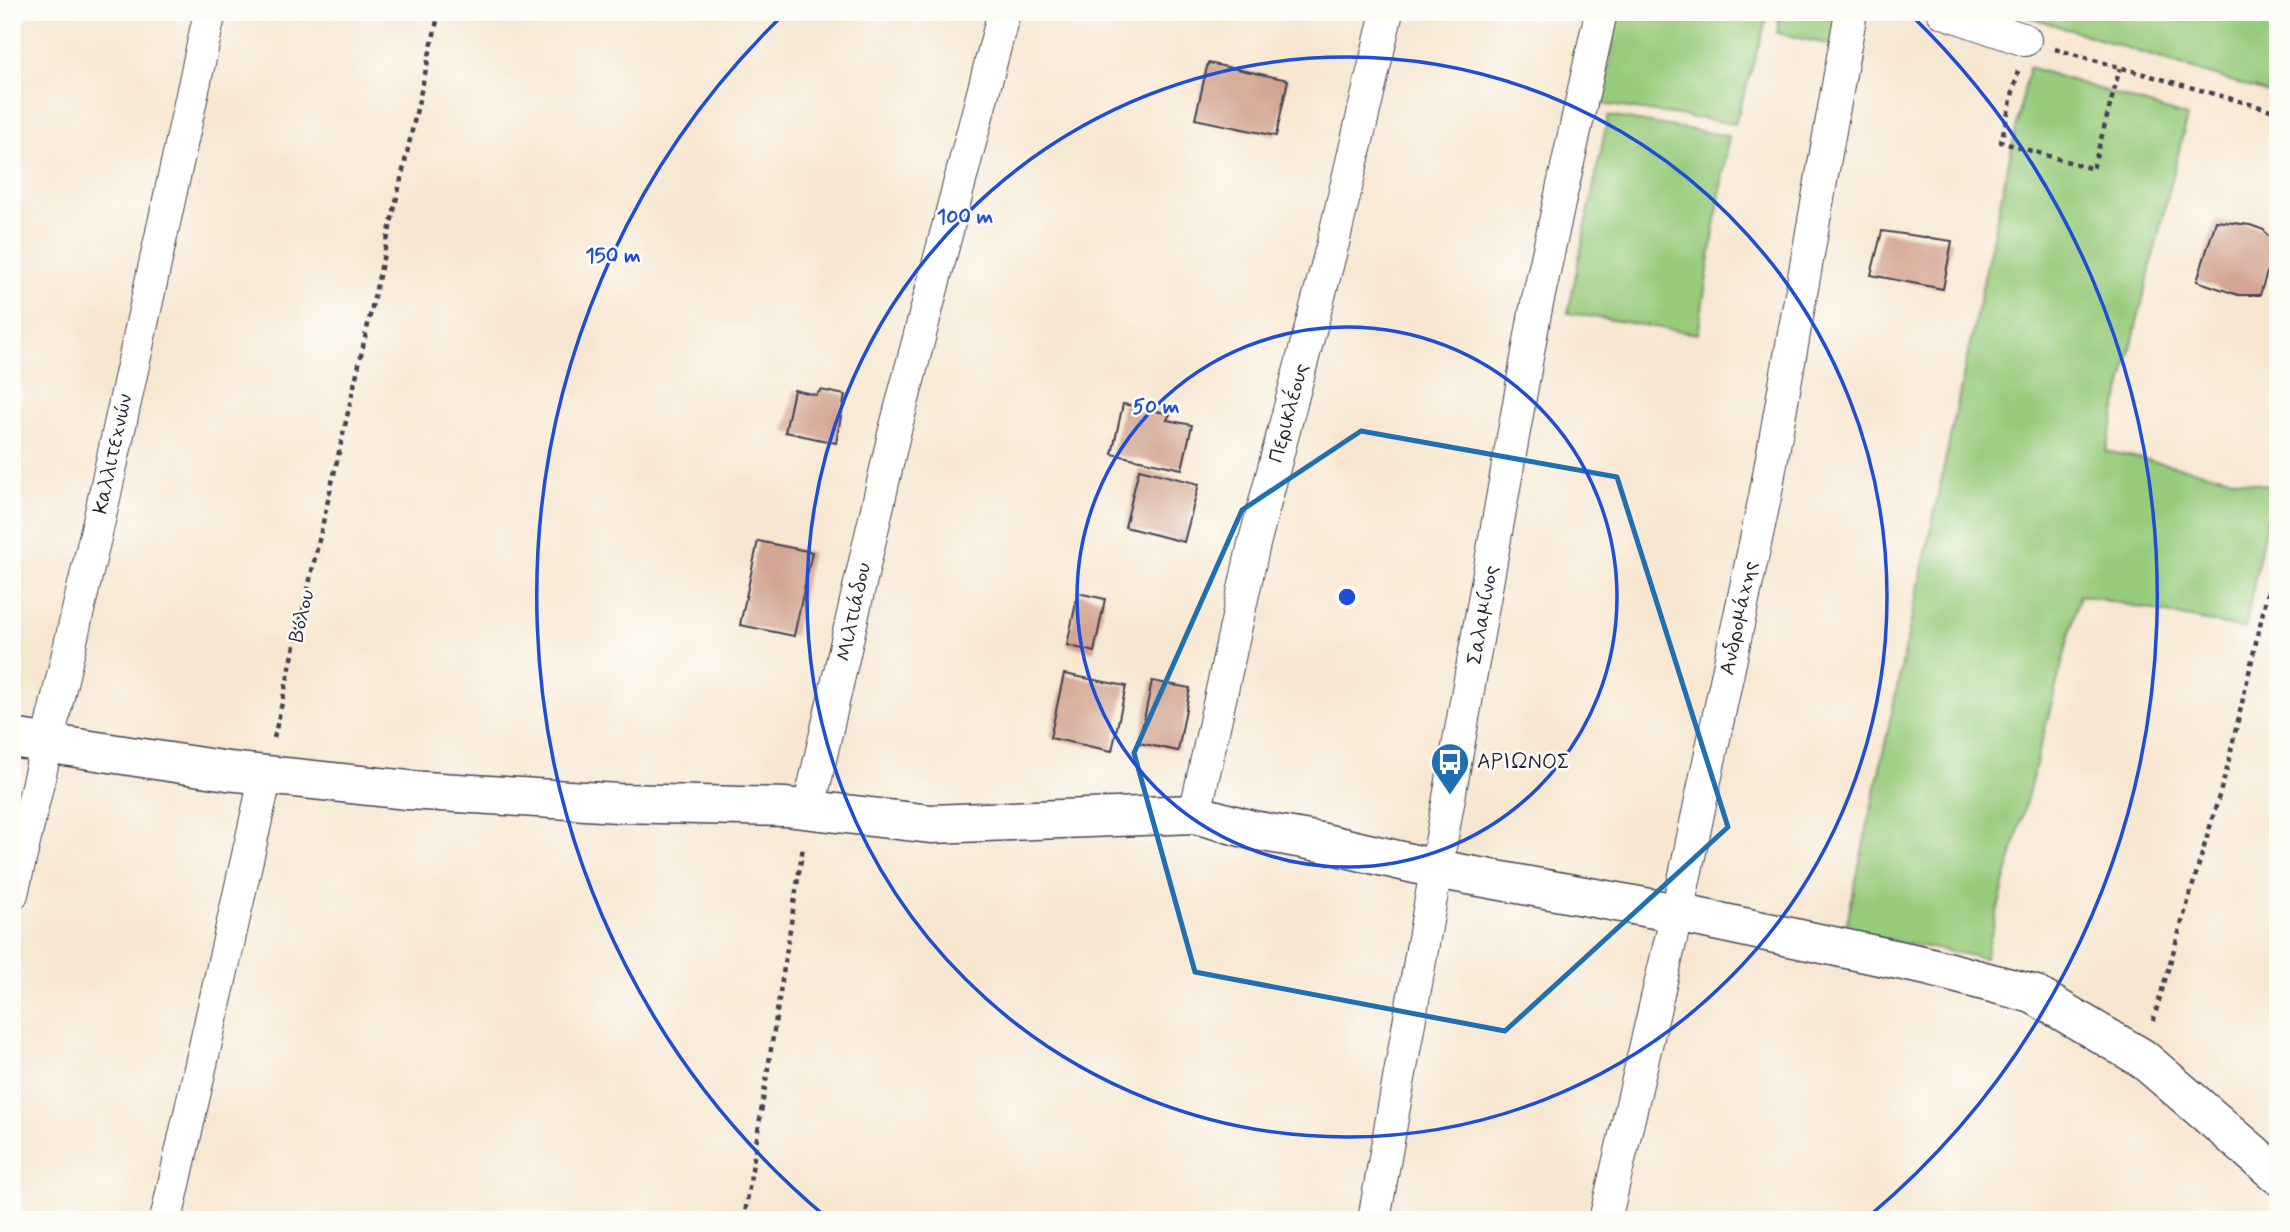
<svg xmlns="http://www.w3.org/2000/svg" width="2290" height="1232" font-family="Mynerve,sans-serif">
<style>
.green{fill:#97ca7a;stroke:#5c765a;stroke-width:2}
.building{fill:#d3a592}
.lines{fill:none;stroke-linecap:round;stroke-linejoin:round}
.street-casing{stroke:#424052;stroke-width:34}
.secondary-casing{stroke:#424052;stroke-width:41}
.path{stroke:#424052;stroke-width:4.5;stroke-dasharray:5 5;stroke-linecap:butt}
.street{stroke:#fff;stroke-width:32}
.secondary{stroke:#fff;stroke-width:38}
.marked{fill:none;stroke:#1f6fb2;stroke-width:5;stroke-linejoin:round}
.ring{fill:none;stroke:#1d4ed8;stroke-width:3.5}
.labels{text-anchor:middle;dominant-baseline:central;stroke-width:5;stroke-linejoin:round;paint-order:stroke}
.street-label{font-size:21px;fill:#22223b;stroke:#fdfcf7}
.poi-label{font-size:21px;fill:#22223b;stroke:#fdfcf7;text-anchor:start}
.centre{fill:#1d4ed8;stroke:#fdfcf7;stroke-width:3.5}
.ring-label{font-size:21px;text-anchor:middle;font-weight:bold;fill:#1d4ed8;stroke:#fdfcf7;stroke-width:5;stroke-linejoin:round;paint-order:stroke}
</style>
<rect width="100%" height="100%" fill="#fdfcf7"/>
<filter id="ink" filterUnits="userSpaceOnUse"><feTurbulence type="fractalNoise" baseFrequency=".0143" numOctaves="2"/><feDisplacementMap in="SourceGraphic" scale="14" xChannelSelector="R" yChannelSelector="G"/><feConvolveMatrix kernelMatrix="1 2 1 2 8 2 1 2 1" color-interpolation-filters="sRGB"/></filter>
<filter id="wash" filterUnits="userSpaceOnUse"><feTurbulence type="fractalNoise" baseFrequency=".00686" numOctaves="4" result="noise"/><feDisplacementMap in="SourceGraphic" scale="28" xChannelSelector="R" yChannelSelector="G"/><feGaussianBlur stdDeviation="1.57" result="paint"/><feColorMatrix in="noise" values="0 0 0 0 0 0 0 0 0 0 0 0 0 0 0 0 0 1.4 0 .05"/><feComposite in="paint" operator="in"/></filter>
<g filter="url(#wash)">
<rect width="100%" height="100%" fill="#f7e7d1"/>
<g class="green">
<path d="M1618 12H1769L1735 124 1602 104Z"/>
<path d="M1780 12H1838L1831 45 1777 33Z"/>
<path d="M2024 12H2278V96L2023 15Z"/>
<path d="M2029 67 2187 117 2106 451 2273 487 2245 629 2080 595 1985 958 1845 932Z"/>
<path d="M1608 116 1729 136 1698 334 1568 313Z"/>
</g>
<g id="blocks">
<g class="building">
<path d="M1208 63 1288 80 1276 136 1195 119Z"/>
<path d="M2216 221 2250 225 2264 230 2267 235 2277 240 2260 295H2238L2197 281Z"/>
<path d="M1882 231 1952 241 1943 289 1871 275Z"/>
<path d="M794 390 816 395 821 390 845 395 836 443 785 432Z"/>
<path d="M1123 404 1170 414 1167 420 1192 425 1182 469 1112 454Z"/>
<path d="M1139 469 1199 484 1184 542 1125 527Z"/>
<path d="M758 541 812 552 794 636 740 625Z"/>
<path d="M1078 593 1105 599 1094 652 1067 645Z"/>
<path d="M1064 674 1126 686 1112 751 1050 738Z"/>
<path d="M1152 681 1190 688 1178 751 1139 743Z"/>
</g>
</g>
</g>
<g filter="url(#ink)">
<use href="#blocks" fill-opacity="0" stroke="#424052" stroke-width="2"/>
<g class="lines">
<g class="street-casing">
<g id="street">
<path d="M1943 12 2025 40"/>
<path d="M809 808 894 434 1004 12"/>
<path d="M1195 814 1253 548 1333 243 1387 12"/>
<path d="M12 894 101 512 210 12"/>
<path d="M166 1220 266 775"/>
<path d="M1374 1220 1535 313 1601 12"/>
<path d="M1605 1220 1677 913 1765 497 1851 12"/>
</g>
</g>
<g class="secondary-casing">
<path id="secondary" d="M12 738 228 771 408 790 618 803 786 807 931 824 1195 814 1252 830 1320 842 1436 869 1677 913 1927 966 2033 994 2142 1058 2278 1175"/>
</g>
<g class="path">
<path d="M2055 49 2278 112"/>
<path d="M2018 71 2001 142 2093 169 2120 68"/>
<path d="M274 738 439 12"/>
<path d="M2153 1021 2226 772 2278 547"/>
<path d="M744 1220 803 847"/>
</g>
<use href="#street" class="street"/>
<use href="#secondary" class="secondary"/>
</g>
</g>
<path class="marked" d="M1361 431 1617 477 1728 827 1505 1031 1195 972 1134 753 1242 510Z"/>
<g class="ring">
<circle cx="1347" cy="597" r="270"/>
<circle cx="1347" cy="597" r="540"/>
<path d="M826 1217A810 810 0 0 1 784 14M1910 14A810 810 0 0 1 1868 1217"/>
</g>
<defs>
<g id="bus-pin" transform="scale(2.0125)"><path d="M0 17L-7.5 6A9.5 9.5 0 1 1 7.5 6Z" fill="#1f6fb2" stroke="#fdfcf7"/><path d="M-5-6H5V4H4V6H2V4H-2V6H-4V4H-5ZM-3.5-4V0h7V-4ZM-3.5 1.2v1.5H-2V1.2ZM2 1.2v1.5H3.5V1.2Z" fill="#fff"/></g>
</defs>
<g fill-rule="evenodd">
<use href="#bus-pin" x="1450" y="762"/>
</g>
<g class="labels">
<g class="street-label">
<text transform="translate(1289 413) rotate(-75)">Περικλέους</text>
<text transform="translate(113 454) rotate(-78)">Καλλιτεχνών</text>
<text transform="translate(854 612) rotate(-78)">Μιλτιάδου</text>
<text transform="translate(1483 615) rotate(-80)">Σαλαμίνος</text>
<text transform="translate(302 616) rotate(-77)">Βόλου</text>
<text transform="translate(1739 618) rotate(-78)">Ανδρομάχης</text>
</g>
<g class="poi-label">
<text x="1477" y="762">ΑΡΙΩΝΟΣ</text>
</g>
</g>
<circle cx="1347" cy="597" r="10" class="centre"/>
<g class="ring-label">
<text x="965" y="223">100 m</text>
<text x="613" y="262">150 m</text>
<text x="1156" y="413">50 m</text>
</g>
<rect width="2290" height="1232" fill="none" stroke="#fdfcf7" stroke-width="42"/>
</svg>
